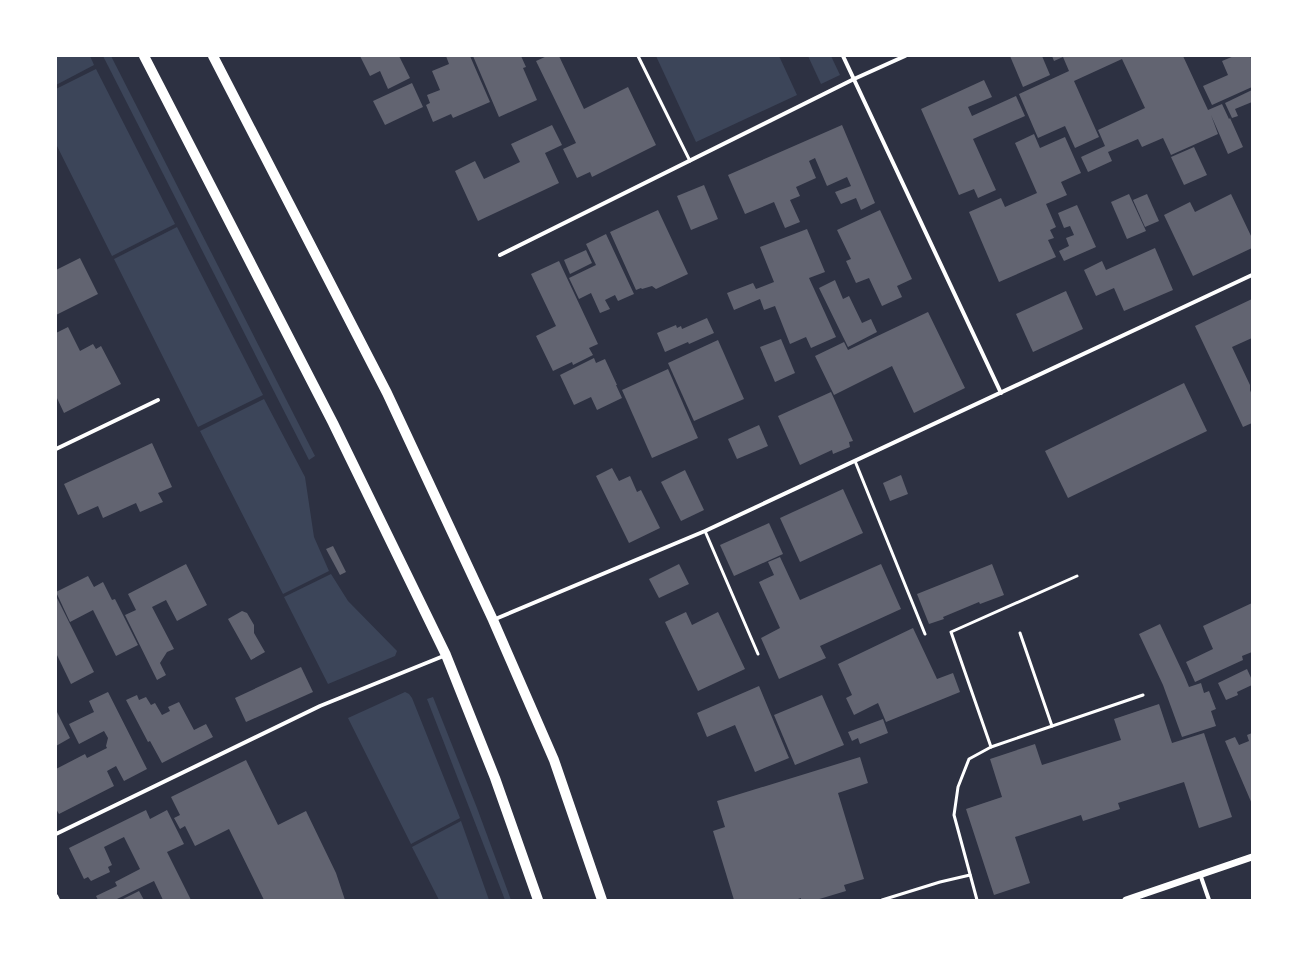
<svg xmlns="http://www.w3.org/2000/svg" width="1308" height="956" font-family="'Noto Sans',sans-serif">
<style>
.green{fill:#3c4559}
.building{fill:#626471}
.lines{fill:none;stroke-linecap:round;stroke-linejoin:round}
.service{stroke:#fff;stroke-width:3}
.minor{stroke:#fff;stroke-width:4}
.tertiary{stroke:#fff;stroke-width:7}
.primary{stroke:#fff;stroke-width:10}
</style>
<rect width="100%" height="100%" fill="#2d3142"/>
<g class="green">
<path d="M56 56H90L94 65 56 85Z"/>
<path d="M103 56H111L315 456 309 460Z"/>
<path d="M656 56H779L797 95 696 142Z"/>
<path d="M808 56H831L840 75 821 84Z"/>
<path d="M96 69 175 224 112 256 56 144V89Z"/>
<path d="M177 227 263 395 198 427 114 259Z"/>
<path d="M264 399 305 477 314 537 329 571 283 594 200 431Z"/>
<path d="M331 574 348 601 397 651 395 656 328 684 284 597Z"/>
<path d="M405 692 409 694 412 698 460 818 411 844 348 718Z"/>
<path d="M433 697 477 808 511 900H505L427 699Z"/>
<path d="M461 821 489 900H439L412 847Z"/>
</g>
<g class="building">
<path d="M360 56H399L410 78 388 89 380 71 370 76Z"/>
<path d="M446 56H470L490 102 453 118 451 114 433 122 426 105 430 103 427 95 440 90 432 71 449 64Z"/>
<path d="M473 56H521L526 67 523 68 537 100 499 117Z"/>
<path d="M547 56H559L584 109 628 87 656 145 592 177 590 172 577 178 563 149 576 143 536 61Z"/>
<path d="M1010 56H1042L1050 75 1023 87Z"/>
<path d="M1052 56H1183L1208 110 1222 104 1229 119 1230 118 1243 147 1228 154 1211 115 1218 134 1171 155 1163 138 1142 147 1138 139 1108 152 1112 161 1088 172 1081 157 1105 146 1098 130 1145 108 1122 59 1074 81 1099 137 1075 148 1065 126 1038 138 1019 94 1069 71 1063 57 1054 61Z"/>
<path d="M1234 56H1250L1252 60V87L1212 105 1203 86 1228 75 1222 61Z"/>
<path d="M984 80 992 97 968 107 972 116 1016 96 1025 116 973 139 996 190 978 198 974 189 959 195 921 109Z"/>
<path d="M412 83 423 107 385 125 373 101Z"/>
<path d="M1252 90V102L1235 109 1238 116 1232 118 1225 103Z"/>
<path d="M552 125 562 145 545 153 559 183 478 221 455 171 475 161 484 179 520 162 511 144Z"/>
<path d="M842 125 875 203 861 210 856 198 841 204 835 192 851 186 847 177 827 186 815 158 809 161 816 178 796 187 800 196 790 200 800 222 785 228 774 202 745 214 728 175Z"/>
<path d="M1034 134 1040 148 1065 137 1081 173 1061 182 1067 195 1046 204 1056 227 1050 230 1054 238 1048 240 1056 257 999 282 969 212 1001 198 1005 207 1037 193 1015 143Z"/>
<path d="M1194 147 1207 175 1184 185 1171 157Z"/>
<path d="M704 185 718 219 691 230 677 196Z"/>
<path d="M1129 194 1146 231 1127 239 1111 202Z"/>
<path d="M1147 194 1159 221 1145 227 1133 200Z"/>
<path d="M1231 194 1252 238V248L1193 276 1164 215 1190 202 1195 212Z"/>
<path d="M1077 205 1096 247 1064 261 1059 251 1069 246 1066 238 1074 235 1070 226 1064 228 1058 213Z"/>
<path d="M658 210 688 274 656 289 652 286 642 289 641 288 636 290 610 232Z"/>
<path d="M880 210 912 279 897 286 902 297 882 306 869 278 856 283 846 261 851 259 837 230Z"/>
<path d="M807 229 825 272 809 278 836 337 811 348 806 337 790 344 775 306 764 310 760 299 734 310 727 293 753 283 756 289 774 282 760 247Z"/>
<path d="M606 234 634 294 618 301 615 295 605 300 610 309 600 313 591 293 579 299 569 278 596 265 586 244Z"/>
<path d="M1155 248 1173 290 1124 311 1114 288 1096 296 1084 270 1102 261 1106 270Z"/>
<path d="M586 250 592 263 570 274 564 260Z"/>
<path d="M80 258 98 294 56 315V270Z"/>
<path d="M559 261 598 344 589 348 593 355 573 365 572 362 553 371 536 336 556 326 531 274Z"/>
<path d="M835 280 843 299 849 296 862 323 871 319 877 332 848 347 819 288Z"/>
<path d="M1066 291 1083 329 1033 352 1016 314Z"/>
<path d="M1252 299V338L1232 347 1250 385V390L1252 395V423L1243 427 1195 326Z"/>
<path d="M928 312 965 388 914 413 892 366 834 395 815 356 844 342 848 350Z"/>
<path d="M707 318 714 333 689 344 688 342 665 352 657 333 676 325 677 328 681 326 682 329Z"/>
<path d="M68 327 80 351 93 344 96 349 101 346 121 384 64 413 56 396V333Z"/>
<path d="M781 339 795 373 775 382 760 347Z"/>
<path d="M718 340 744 399 694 421 668 363Z"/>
<path d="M594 358 596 363 605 359 617 385H616L622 398 597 410 591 397 574 405 560 375Z"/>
<path d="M668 369 698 438 652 458 622 390Z"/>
<path d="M1184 383 1207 431 1068 498 1045 451Z"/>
<path d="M831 392 853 441 849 442 850 447 833 454 832 450 800 465 778 416Z"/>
<path d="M759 425 768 446 737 459 728 439Z"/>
<path d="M152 443 172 487 158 493 163 502 140 512 136 503 103 518 98 506 78 515 64 484Z"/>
<path d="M612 468 619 481 630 476 637 492 641 490 660 528 629 543 596 476Z"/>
<path d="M685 470 704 510 681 521 661 482Z"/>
<path d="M901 475 908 494 890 501 883 483Z"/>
<path d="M843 489 863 533 800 562 780 518Z"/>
<path d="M769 523 783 554 734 576 720 545Z"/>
<path d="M333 546 346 572 340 575 326 549Z"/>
<path d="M780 557 800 600 881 564 901 609 820 646 826 658 779 679 761 638 780 628 759 582 774 575 768 562Z"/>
<path d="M186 564 207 605 177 621 166 600 152 607 174 649 167 652 160 663 166 675 157 680 125 615 136 610 128 594Z"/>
<path d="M679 564 689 584 659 598 649 579Z"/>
<path d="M992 564 1004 595 980 604 979 602 943 617 944 619 929 624 917 594Z"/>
<path d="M88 576 94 587 103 582 112 600 115 599 138 645 116 656 93 610 70 622 56 592Z"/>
<path d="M56 596 94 672 71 684 56 653Z"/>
<path d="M1252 603V652L1242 656 1243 660 1195 682 1186 662 1213 649 1203 626Z"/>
<path d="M242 611 247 613 254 625V633L265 652 251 660 228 619Z"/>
<path d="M686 612 692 625 718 612 745 669 698 691 665 622Z"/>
<path d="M1160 624 1184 675 1189 687 1201 683 1204 693 1209 691 1216 709 1211 711 1216 726 1182 737 1163 685 1139 634Z"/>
<path d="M913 628 937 679 953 673 960 692 886 722 878 703 854 715 846 698 852 695 838 664Z"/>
<path d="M301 667 313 692 246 722 235 698Z"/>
<path d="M1247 669 1252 680V685L1237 692 1238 695 1226 700 1218 683Z"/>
<path d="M759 686 789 758 755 772 735 725 707 737 697 713Z"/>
<path d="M108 692 147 769 124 781 116 766 107 771 114 786 59 814 56 809V769L85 754 87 758 107 748 106 746 108 738 104 731 79 744 69 724 94 712 89 701Z"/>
<path d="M137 695 139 700 146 697 151 705 155 703 162 715 170 711 168 707 179 702 194 730 206 724 213 737 162 763 150 741 148 742 126 700Z"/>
<path d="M822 695 844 745 795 765 774 715Z"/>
<path d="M1159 704 1172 743 1204 733 1232 817 1199 828 1184 782 1118 803 1120 809 1083 821 1081 815 1015 837 1030 883 994 895 966 809 1002 797 990 759 1035 744 1042 765 1121 740 1114 719Z"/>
<path d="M56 710 70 738 56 746Z"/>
<path d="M883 719 888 733 860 744 858 738 852 741 848 732Z"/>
<path d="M1252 733V804L1225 741 1235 737 1239 745 1249 741 1247 735Z"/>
<path d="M860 757 868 783 838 793 864 879 844 885 846 891 816 900H801V898L795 900H734L713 831 725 827 717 801Z"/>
<path d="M246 760 278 825 306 811 336 873 345 900H264L229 829 195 846 185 826 180 829 174 818 180 815 171 797Z"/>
<path d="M146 810 150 819 167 810 184 844 167 852 191 900H163L154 881 115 900H98L96 896 117 886 115 882 140 869 124 837 104 847 112 865 108 867 110 872 91 881 88 877 84 879 69 848Z"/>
<path d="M139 891 144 900H121Z"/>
</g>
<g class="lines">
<g class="service">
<path d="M638 56 690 161"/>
<path d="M855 461 925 634"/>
<path d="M705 531 758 654"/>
<path d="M1020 633 1052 726"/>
<path d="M991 747 951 632 1077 576"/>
<path d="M882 900 940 882 970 875"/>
<path d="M977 900 954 815 958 787 969 759 991 747 1143 695"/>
</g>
<g class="minor">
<path d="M843 56 1001 393"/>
<path d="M500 255 854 79 905 56"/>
<path d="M56 449 158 400"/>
<path d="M493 620 705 531 1252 275"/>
<path d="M56 834 320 706 446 655"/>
<path d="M1200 874 1209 900"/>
<path d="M56 896 58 900"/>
</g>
<path class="tertiary" d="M1126 900 1252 857"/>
<g class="primary">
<path d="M144 56 333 423 446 655 495 778 538 900"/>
<path d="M213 56 387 393 493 620 554 760 602 900"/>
</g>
</g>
<rect width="1308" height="956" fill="none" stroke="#ffffff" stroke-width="114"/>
</svg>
